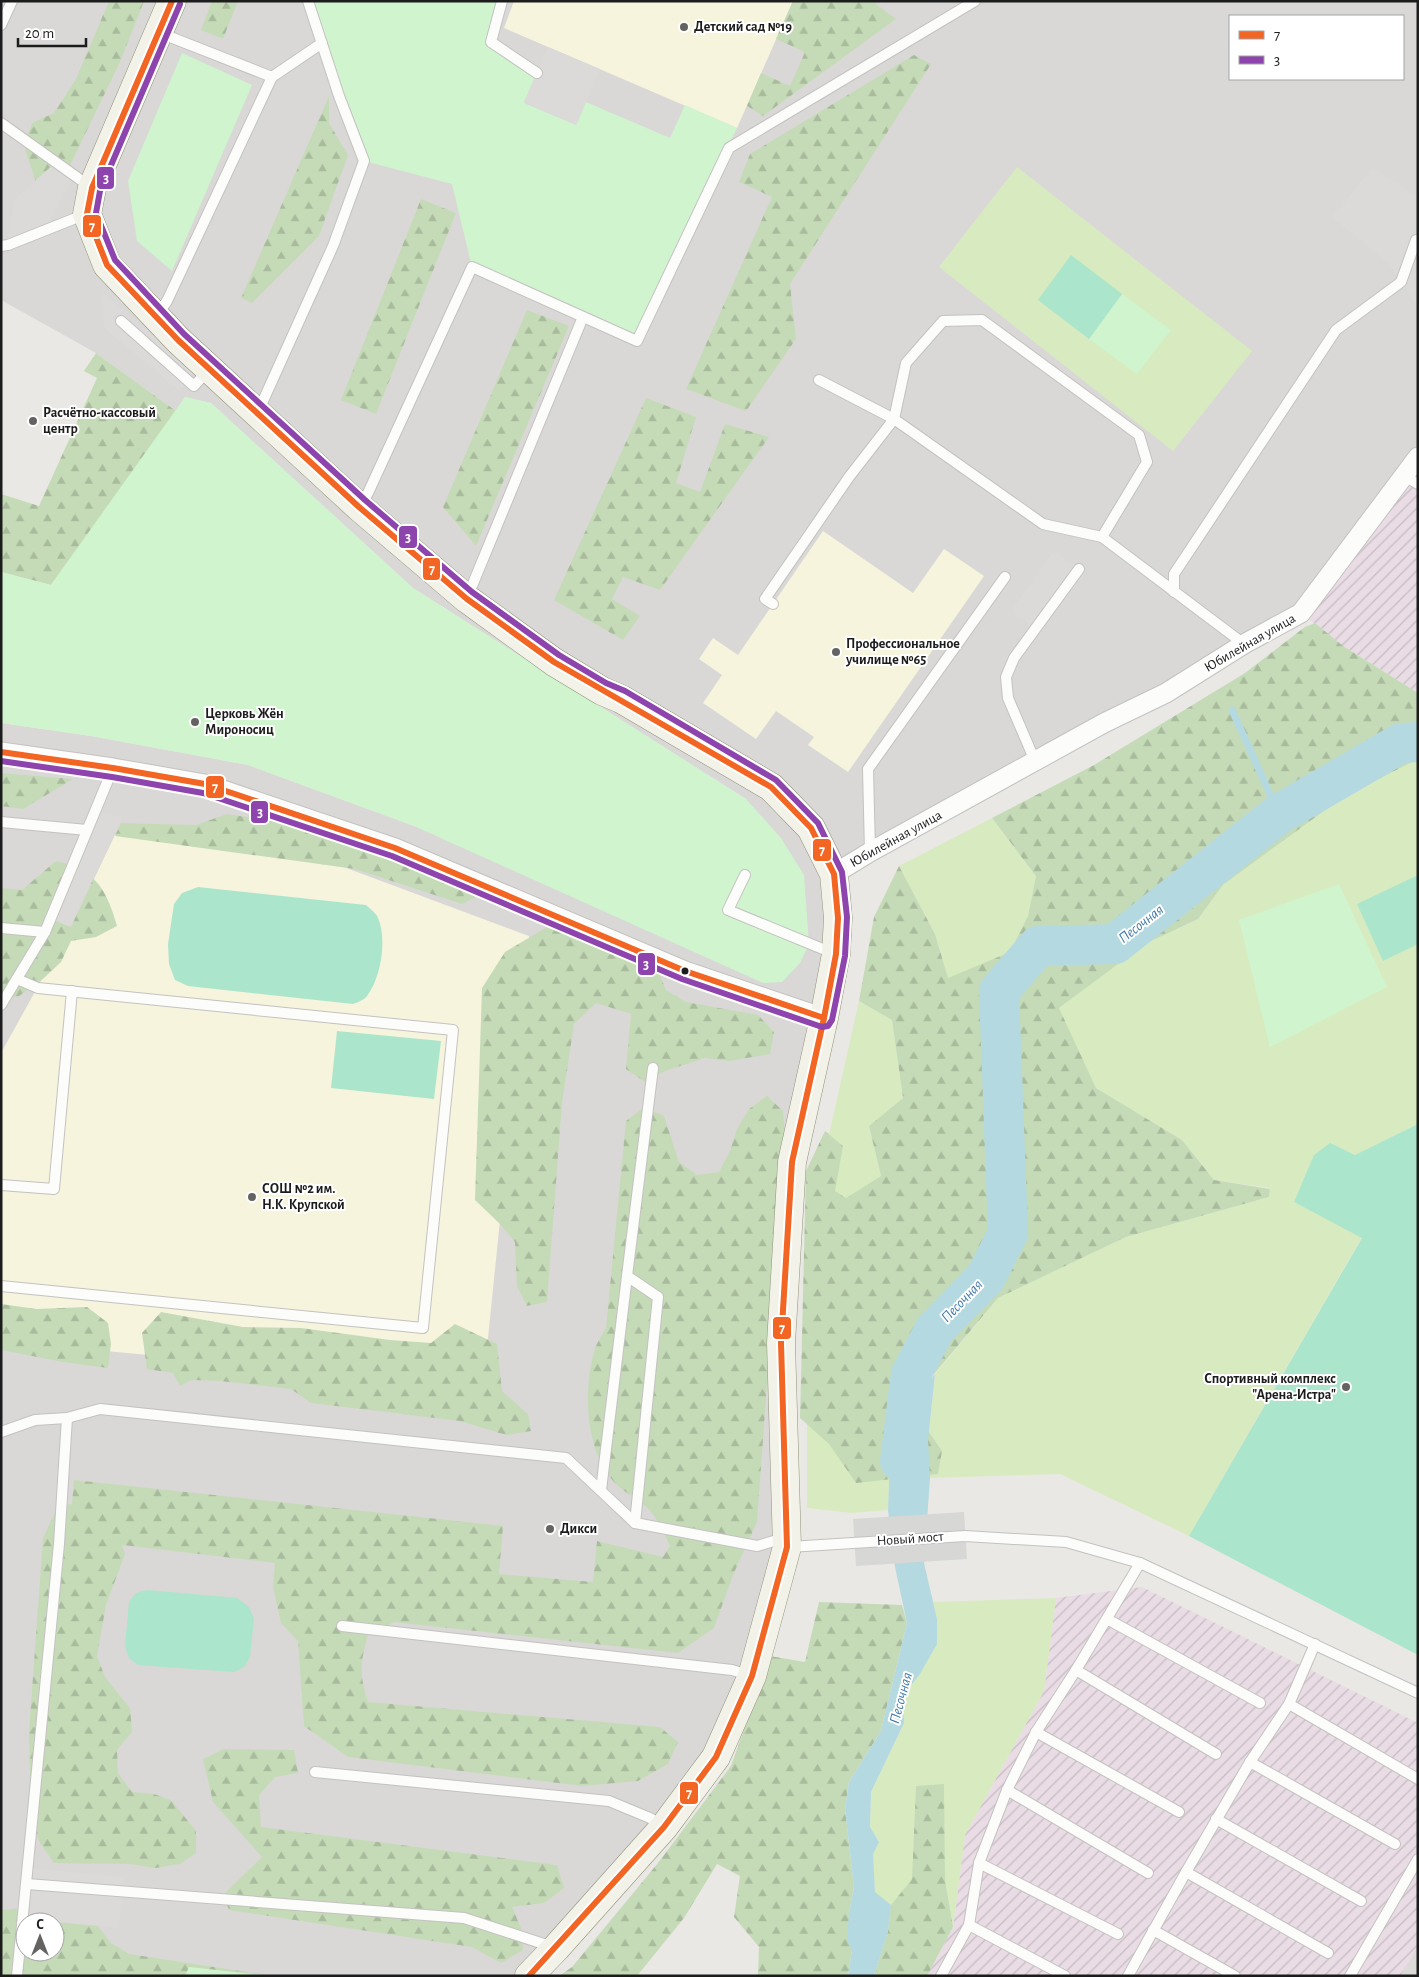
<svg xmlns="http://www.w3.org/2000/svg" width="1419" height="1977" font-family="'Alegreya Sans',sans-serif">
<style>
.residential{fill:#d9d8d6;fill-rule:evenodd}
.industrial{fill:url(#industrial-furrows)}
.education{fill:#f6f4dd}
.grass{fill:#d8ebc0}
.forest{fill:url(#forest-firs);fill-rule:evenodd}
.park{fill:#cff4ce}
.pitch{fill:#abe5cb}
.parking{fill:#dbdad8}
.water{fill:#b4d9e0}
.pier{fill:#d7d7d5}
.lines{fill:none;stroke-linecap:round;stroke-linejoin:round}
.stream{stroke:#b4d9e0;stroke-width:7}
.river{stroke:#b4d9e0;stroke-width:40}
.lane-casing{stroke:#c3c2c0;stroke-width:12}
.street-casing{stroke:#c3c2c0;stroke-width:21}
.secondary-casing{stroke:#93947c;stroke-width:29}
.lane{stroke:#fcfcfb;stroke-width:10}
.street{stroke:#fcfcfb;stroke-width:19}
.secondary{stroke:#f2f2e8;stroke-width:28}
.bus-1-casing{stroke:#fff;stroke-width:10}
.bus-2-casing{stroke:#fff;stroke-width:10}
.bus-1{stroke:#f26522;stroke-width:6}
.bus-2{stroke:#8e44ad;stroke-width:6}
.poi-dot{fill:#646362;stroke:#fff;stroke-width:2}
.bus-dot{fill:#1c1c1c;stroke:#fff;stroke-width:2}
.labels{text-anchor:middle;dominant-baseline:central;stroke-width:4;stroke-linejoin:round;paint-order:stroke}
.poi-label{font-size:14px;font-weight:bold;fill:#1c1c1c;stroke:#fff;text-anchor:start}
.street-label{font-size:14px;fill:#1c1c1c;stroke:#fff}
.water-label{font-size:15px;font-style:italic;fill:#4078a9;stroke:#fff}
.line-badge{stroke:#fff;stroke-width:2}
.badge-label{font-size:14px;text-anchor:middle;font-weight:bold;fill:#fff}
</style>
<defs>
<pattern id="industrial-furrows" width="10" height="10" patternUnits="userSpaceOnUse" patternTransform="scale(1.25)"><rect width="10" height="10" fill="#e9dce4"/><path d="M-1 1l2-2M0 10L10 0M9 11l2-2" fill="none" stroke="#c7bcc3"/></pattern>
<pattern id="forest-firs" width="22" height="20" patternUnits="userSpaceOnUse" patternTransform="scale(1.25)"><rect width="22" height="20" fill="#c5dbb7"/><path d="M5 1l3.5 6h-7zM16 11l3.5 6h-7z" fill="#a9bb9d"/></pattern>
</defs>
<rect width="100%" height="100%" fill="#eae8e4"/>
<path class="residential" d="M1 1H1418V457L1301 613 834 874 792 1162 788 1537 716 1757 529 1976H1V723L91 736 248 765 414 826 809 944 807 932 746 799 413 588 211 403 185 397 176 411 96 353 1 300ZM1230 16H1403V79H1230ZM25 1922H55V1952H25Z"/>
<g class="industrial">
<path d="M1418 457V693L1343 646 1301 613Z"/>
<path d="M1142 1587 1418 1723V1976H927L953 1927 965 1835 1044 1691 1056 1598Z"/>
</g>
<g class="education">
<path d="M514 1H793L737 128 504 28Z"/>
<path d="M823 531 913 593 944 549 984 576 848 772 808 745 814 737 776 711 756 739 703 703 722 675 699 659 713 638 738 655Z"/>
<path d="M115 835 341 866 529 936 483 1387 1 1341V1053L71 927Z"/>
</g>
<g class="grass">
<path d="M1017 167 1252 351 1173 451 939 267Z"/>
<path d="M1416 759H1418V1124L1355 1155 1330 1143 1294 1202 1362 1237 1189 1536 1060 1474 930 1478 928 1440 935 1374 998 1298 1126 1237 1269 1197 1270 1188 1214 1180 1182 1140 1096 1088 1058 1008 1145 944 1198 919 1223 885 1343 797Z"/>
<path d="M992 818 1036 876 1028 916 1010 952 948 979 935 934 899 866Z"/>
<path d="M859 1001 892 1020 903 1098 869 1126 881 1176 890 1458 888 1510 852 1513 807 1508V1347L817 1188Z"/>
<path d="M1056 1598 1044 1691 965 1835 953 1927 927 1976H874L888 1931 875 1892 870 1827 871 1792 904 1723 903 1700 908 1689 918 1676 937 1619 933 1602Z"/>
</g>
<g class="forest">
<path d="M109 1H144L120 62 60 186 38 188 24 146 32 123 54 113 76 79Z"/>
<path d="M212 1H238L223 39 201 30Z"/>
<path d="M793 1H878L876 4 896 19 763 116 747 106 761 73 790 86 805 52 776 39Z"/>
<path d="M914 55 931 64 790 284 796 339 746 411 686 389 772 197 739 182 750 154Z"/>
<path d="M329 96V123L348 155 319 236 252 303 241 298Z"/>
<path d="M421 199 456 213 376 414 341 400Z"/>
<path d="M527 310 569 326 476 546 443 507Z"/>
<path d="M96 353 176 411 51 585 1 572V494L39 506 97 378 84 371Z"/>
<path d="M646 398 696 417 676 483 700 492 725 424 769 437 660 590 623 577 612 599 640 616 623 640 554 600Z"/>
<path d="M1315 623 1343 646 1418 693V759L1343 797 1223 885 1198 919 1145 944 1059 1008 1096 1088 1182 1140 1214 1180 1270 1189 1269 1197 1126 1237 998 1298 897 1418 929 1432 942 1451 938 1474 856 1483 829 1444 800 1418 806 1171 825 1131 843 1146 835 1191 846 1198 881 1176 869 1126 903 1098 892 1020 859 1001 874 917 899 866 935 934 948 978 1010 952 1028 916 1036 876 992 818 1094 765 1245 673 1305 627Z"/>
<path d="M1 773 73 779 23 809 1 806Z"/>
<path d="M227 814 335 831 475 884 478 896 462 904 355 869 115 836 121 823 196 825Z"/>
<path d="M56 861C63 863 72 864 79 868 102 880 110 902 117 926L96 937 71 941 61 962 44 978 19 996 1 999V888L22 890Z"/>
<path d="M572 926 655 963 666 990 686 1002 758 1015 774 1032 770 1054 729 1061 705 1058 665 1071 645 1082 626 1069 631 1014 596 1003 574 1024 562 1103 547 1302 527 1306 517 1286 515 1242 500 1224 475 1200 482 988 505 952 547 927Z"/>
<path d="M767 1096 783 1111 785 1136 757 1522 733 1575 714 1628 678 1653 394 1622 368 1635C360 1664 359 1673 368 1702L660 1727 678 1742 668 1764 638 1781 582 1786 348 1757 304 1726 298 1641 281 1623 273 1587 275 1563 122 1545 125 1554 106 1605 97 1656 105 1677 130 1708 132 1732 117 1750 118 1773 132 1792 154 1794 171 1800 196 1831V1853L180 1864 155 1868 130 1864 54 1863 40 1843 31 1820 29 1732 43 1538 58 1506 72 1504 74 1480 503 1526 499 1574 593 1582 597 1541 663 1557 670 1546C663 1531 656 1514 643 1504 636 1498 626 1493 618 1486 585 1455 583 1393 594 1352 596 1344 602 1335 606 1328L626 1121 644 1107 664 1116 679 1162 697 1175 719 1172 730 1151 737 1129 749 1109Z"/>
<path d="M1 1304 36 1309 87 1307 108 1323 111 1344 108 1368 63 1362 1 1350Z"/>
<path d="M161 1312 243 1327 301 1328 390 1340 431 1343 455 1324 497 1344 502 1391 528 1414 531 1431 506 1435 460 1421 311 1403 291 1389 220 1381 191 1380 180 1386 173 1373 147 1369 142 1333Z"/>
<path d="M819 1602 902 1605 907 1623 881 1731 849 1782 845 1809 854 1887 849 1913 852 1950 848 1976H758L759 1947 734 1917 740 1876 717 1864 684 1918 637 1976H559L572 1967 658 1863 731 1766 770 1656 805 1662Z"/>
<path d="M224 1749 294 1750 298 1773 275 1777 259 1795 261 1827 557 1865 564 1888 544 1903 512 1907 521 1928 523 1950 501 1963 472 1947 229 1910 223 1895 262 1857 213 1802 203 1759Z"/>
<path d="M944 1784 945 1880 953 1927 927 1976H874L888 1931 891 1905 912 1879 916 1786Z"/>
<path d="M27 1908 85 1910 111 1943 129 1954 273 1976H1V1910ZM25 1922H55V1952H25Z"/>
</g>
<g class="park">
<path d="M308 1H502L491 42 537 73 524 103 576 125 586 102 670 138 685 105 737 128 637 341 472 267 452 184 364 161Z"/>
<path d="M182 53 252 85 172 271 137 241 128 181Z"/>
<path d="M1122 294 1171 330 1137 374 1089 339Z"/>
<path d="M185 397 211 403 413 588 746 799 781 838 804 875 809 944 800 963 782 982 763 983 414 826 248 765 91 736 1 723V572L51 585Z"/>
<path d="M1339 884 1387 987 1270 1047 1239 920Z"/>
<path d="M189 1967 273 1976H185Z"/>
</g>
<g class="pitch">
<path d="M1071 255 1122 294 1089 339 1038 300Z"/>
<path d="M1418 875V944L1383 961 1357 904Z"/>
<path d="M198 887 366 905C370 909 375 912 377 916 388 937 381 978 367 996 364 1000 358 1002 353 1004L188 986 175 980 169 964 168 944 174 904 182 893Z"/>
<path d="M337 1031 441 1041 434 1099 331 1088Z"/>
<path d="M1418 1124V1655L1189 1536 1362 1238 1294 1202 1314 1155 1330 1143 1355 1155Z"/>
<path d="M147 1590 237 1598 249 1607 254 1619 250 1657 244 1667 234 1672 138 1665 129 1658 125 1646 129 1602 136 1593Z"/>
</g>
<g class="parking">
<path d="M548 47 600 69 576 125 524 102Z"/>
<path d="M56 162 74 176 44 231 8 245 14 200Z"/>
<path d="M1373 167 1418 197V308L1390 265 1332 217Z"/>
<path d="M101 291 195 370 179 391 104 328Z"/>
<path d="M1054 551 1079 569 1036 629 1011 611Z"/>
<path d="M95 811 122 817 71 927 51 919Z"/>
<path d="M28 1868 124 1877 119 1928 24 1919Z"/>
<path d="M1418 1946V1976H1400Z"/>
</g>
<path class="water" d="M935 1374 928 1440 930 1478 924 1563 937 1619V1644L920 1674 908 1689 903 1700 904 1723 871 1792 870 1827 879 1842 873 1854 875 1892 891 1905 888 1931 874 1976H848L852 1950 847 1941 849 1913 854 1887 845 1809 849 1782 881 1731 907 1623 895 1567 888 1510 890 1458 896 1419Z"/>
<path class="pier" d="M964 1512 967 1559 856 1566 853 1519Z"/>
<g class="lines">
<path class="stream" d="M1232 710 1279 814"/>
<path class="river" d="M900 1461 911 1374 935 1329 986 1277 1008 1233 999 991 1038 946 1115 944 1279 814 1401 743 1418 742"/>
<g class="lane-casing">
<g id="lane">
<path d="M502 1 491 42 537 73"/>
<path d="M1 25 12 1"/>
<path d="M160 33 272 77 322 43"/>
<path d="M1 123 92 188"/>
<path d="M1 246 8 245 86 214"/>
<path d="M157 315 167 301 272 77"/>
<path d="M121 321 194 386 203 376"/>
<path d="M819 380 894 419 1043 524 1102 537 1244 644"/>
<path d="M258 412 333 246 364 161 339 96 308 1"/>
<path d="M1404 476 1418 484"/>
<path d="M360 506 368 493 472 267 637 341 729 148 975 1"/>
<path d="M1174 592V574L1336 330 1401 282 1416 240"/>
<path d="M467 598 583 317"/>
<path d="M773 604 765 599 849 477 894 419 906 363 943 321 982 320 1139 435 1147 462 1102 537"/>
<path d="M1035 761 1008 698 1006 677 1014 658 1079 569"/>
<path d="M1 822 87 830"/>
<path d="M870 852 868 769 1005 577"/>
<path d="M745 875 728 910 835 954"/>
<path d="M1 928 45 932"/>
<path d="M1 1005 45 932 113 768"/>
<path d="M1 1185 54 1189 72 991"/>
<path d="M1 1286 423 1328 453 1030 38 988 17 979"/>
<path d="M1 1432 35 1420 67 1418 100 1409 566 1458 635 1523 757 1546 784 1538"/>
<path d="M601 1490 627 1276"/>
<path d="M635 1523 658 1297 627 1276 653 1068"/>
<path d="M789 1547 965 1536 1066 1542 1140 1563 1418 1693"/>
<path d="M1107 1619 1260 1703"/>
<path d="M342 1626 732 1670 752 1676"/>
<path d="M1076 1670 1216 1754"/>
<path d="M1289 1704 1418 1779"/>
<path d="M1036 1732 1179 1812"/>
<path d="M1250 1762 1395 1844"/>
<path d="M315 1772 609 1801 650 1818 663 1826"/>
<path d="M1007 1790 1148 1873"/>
<path d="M1216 1819 1361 1901"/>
<path d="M979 1863 1118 1934"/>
<path d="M1186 1872 1328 1953"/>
<path d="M27 1884 464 1918 553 1947"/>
<path d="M969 1925 1065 1976"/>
<path d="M1153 1930 1235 1976"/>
<path d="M17 1976 59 1544 67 1418"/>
<path d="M941 1976 969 1925 979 1863 1007 1790 1036 1732 1076 1670 1140 1563"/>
<path d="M1128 1976 1186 1872 1250 1762 1289 1704 1315 1644"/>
<path d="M1350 1976 1418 1859"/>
</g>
</g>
<g class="street-casing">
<g id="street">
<path d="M1 752 113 768 205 784 395 848 685 971 824 1018"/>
<path d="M834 874 870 852 1104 723 1166 693 1244 644 1301 613 1418 457"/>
</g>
</g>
<g class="secondary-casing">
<path id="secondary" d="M172 1 92 188 87 214 107 265 178 340 359 507 467 599 554 662 602 691 621 699 771 787 811 828 834 874 838 918 836 954 824 1018 792 1162 781 1343 787 1547 752 1676 716 1757 664 1827 556 1948 529 1976"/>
</g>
<use href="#lane" class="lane"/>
<use href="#street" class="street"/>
<use href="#secondary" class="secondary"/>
<g class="bus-1-casing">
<g id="bus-1">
<path d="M172 1 92 188 87 214 107 265 178 340 359 507 467 599 554 662 771 787 811 828 834 874 838 918 836 954 824 1018 792 1162 781 1343 787 1547 752 1676 716 1757 664 1827 529 1976"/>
<path d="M1 752 113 768 205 784 395 848 685 971 824 1018"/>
</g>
</g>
<g class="bus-2-casing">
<path id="bus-2" d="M1 761 112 777 203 793 392 856 682 979 822 1027 828 1026 832 1020 845 956 847 917 842 872 818 823 776 780 625 691 606 683 559 655 472 592 365 500 184 334 115 260 96 213 100 191 180 4"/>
</g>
<use href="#bus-1" class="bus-1"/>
<use href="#bus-2" class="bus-2"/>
</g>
<g class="poi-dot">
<circle cx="684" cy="27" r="5"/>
<circle cx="33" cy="421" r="5"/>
<circle cx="836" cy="652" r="5"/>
<circle cx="195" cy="722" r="5"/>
<circle cx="252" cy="1197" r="5"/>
<circle cx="1346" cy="1387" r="5"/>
<circle cx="550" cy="1529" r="5"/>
</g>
<circle class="bus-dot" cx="685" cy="971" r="4.5"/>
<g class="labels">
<g class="poi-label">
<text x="694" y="27">Детский сад №19</text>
<text x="43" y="413">Расчётно-кассовый<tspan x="43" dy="16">центр</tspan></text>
<text x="846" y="644">Профессиональное<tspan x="846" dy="16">училище №65</tspan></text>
<text x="205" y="714">Церковь Жён<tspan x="205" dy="16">Мироносиц</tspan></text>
<text x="262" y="1189">СОШ №2 им.<tspan x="262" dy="16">Н.К. Крупской</tspan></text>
<text x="1336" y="1379" text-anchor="end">Спортивный комплекс<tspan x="1336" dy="16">"Арена-Истра"</tspan></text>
<text x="560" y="1529">Дикси</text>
</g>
<g class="street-label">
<text transform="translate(1250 643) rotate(-30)">Юбилейная улица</text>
<text transform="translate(896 839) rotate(-29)">Юбилейная улица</text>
<text transform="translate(910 1539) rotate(-4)">Новый мост</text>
</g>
<g class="water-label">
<text transform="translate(1141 924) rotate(-38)">Песочная</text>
<text transform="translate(962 1301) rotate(-46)">Песочная</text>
<text transform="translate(901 1698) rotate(-75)">Песочная</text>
</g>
</g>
<g class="line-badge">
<rect x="96" y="166" width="19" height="24" rx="5" fill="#8e44ad"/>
<rect x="82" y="214" width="20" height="24" rx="5" fill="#f26522"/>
<rect x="398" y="525" width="20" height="24" rx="5" fill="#8e44ad"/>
<rect x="422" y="557" width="19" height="24" rx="5" fill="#f26522"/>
<rect x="205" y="775" width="20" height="24" rx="5" fill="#f26522"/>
<rect x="250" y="800" width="19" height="24" rx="5" fill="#8e44ad"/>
<rect x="812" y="838" width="20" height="24" rx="5" fill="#f26522"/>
<rect x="637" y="952" width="19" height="24" rx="5" fill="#8e44ad"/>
<rect x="772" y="1316" width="20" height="24" rx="5" fill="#f26522"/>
<rect x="679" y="1781" width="20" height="24" rx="5" fill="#f26522"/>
</g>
<g class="badge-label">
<text x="106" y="183">3</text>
<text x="92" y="231">7</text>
<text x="408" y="542">3</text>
<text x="432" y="574">7</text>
<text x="215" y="792">7</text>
<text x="260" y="817">3</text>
<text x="822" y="855">7</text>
<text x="646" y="969">3</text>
<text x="782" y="1333">7</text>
<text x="689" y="1798">7</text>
</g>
<rect width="1419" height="1977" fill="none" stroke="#1c1c1c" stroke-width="5"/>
<rect x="1229" y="15" width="175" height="65" fill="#ffffff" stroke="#a4a4a4"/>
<rect x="1239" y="31" width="25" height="8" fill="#f26522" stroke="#a4a4a4"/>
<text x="1274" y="40" font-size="15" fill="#1c1c1c">7</text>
<rect x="1239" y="56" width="25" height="8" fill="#8e44ad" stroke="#a4a4a4"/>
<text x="1274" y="65" font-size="15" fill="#1c1c1c">3</text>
<g transform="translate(40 1937)"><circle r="24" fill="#ffffff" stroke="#a4a4a4"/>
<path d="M0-4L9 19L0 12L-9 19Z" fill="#646362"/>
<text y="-8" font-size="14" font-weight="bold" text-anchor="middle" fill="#1c1c1c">С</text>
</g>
<path d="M18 38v8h68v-8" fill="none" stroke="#1c1c1c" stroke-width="2.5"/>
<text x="25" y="38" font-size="15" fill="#1c1c1c" stroke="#ffffff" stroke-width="4" paint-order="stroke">20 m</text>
</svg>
